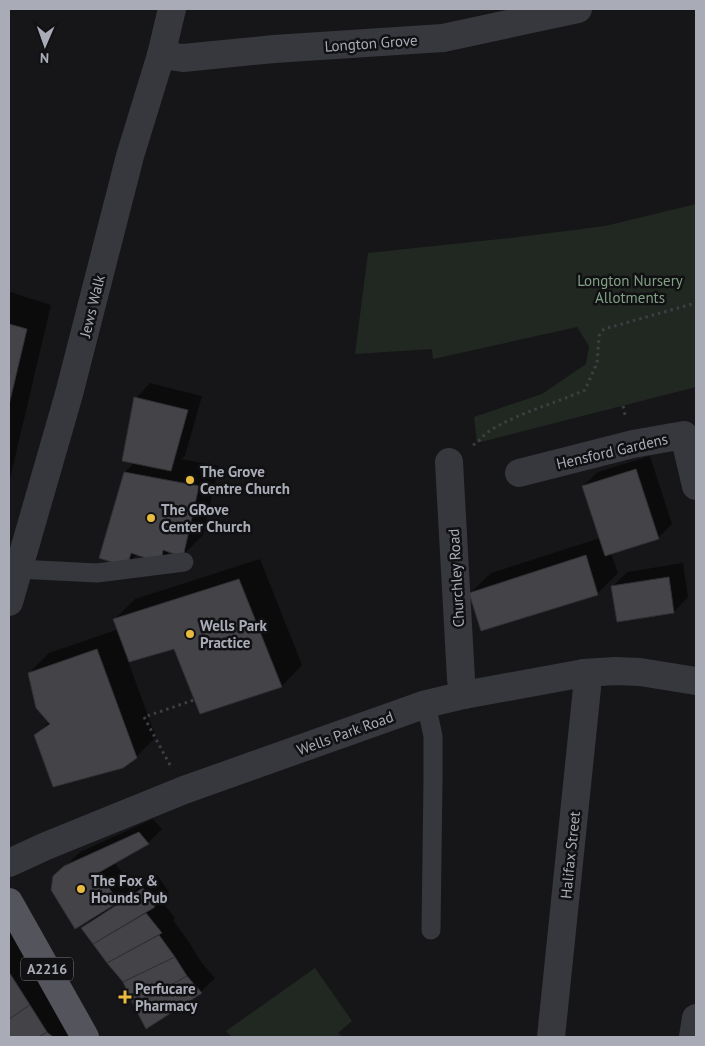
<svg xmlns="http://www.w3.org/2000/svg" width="705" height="1046" font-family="'PT Sans',sans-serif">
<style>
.green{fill:#212822}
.shadow{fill:#0007}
.building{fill:#434348;stroke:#313034}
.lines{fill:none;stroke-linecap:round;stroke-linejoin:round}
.path{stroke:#3e3f44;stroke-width:3;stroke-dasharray:2.5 4;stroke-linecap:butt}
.service{stroke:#37383d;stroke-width:19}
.minor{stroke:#37383d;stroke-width:28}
.tertiary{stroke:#37383d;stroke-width:28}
.primary{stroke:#54555c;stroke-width:28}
.poi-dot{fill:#e8ba3e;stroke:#111113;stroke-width:2}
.labels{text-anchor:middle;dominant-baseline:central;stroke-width:5;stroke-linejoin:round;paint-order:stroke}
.shield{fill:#111113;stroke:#7b7e86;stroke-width:1}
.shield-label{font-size:14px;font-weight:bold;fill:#a9acb7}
.street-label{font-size:15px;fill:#a9acb7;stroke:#111113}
.park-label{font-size:15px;fill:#81a185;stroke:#111113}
.poi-label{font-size:15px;font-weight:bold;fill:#a9acb7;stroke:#111113;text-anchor:start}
</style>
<rect width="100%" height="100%" fill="#161618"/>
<g class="green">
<path d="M696 204V387L477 443 474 417 542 394 586 364 589 346 577 327 433 359 432 349 355 354 368 253 511 238 605 226Z"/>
<path d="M315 968 352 1021 338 1033 342 1037H232L226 1031Z"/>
</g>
<g class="shadow">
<path d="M10 292 51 305 9 483V293Z"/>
<path d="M150 383 202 396 185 456 181 459 219 466 203 535 183 555 170 551 160 561 138 554 126 565 125 472 135 462 136 398Z"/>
<path d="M650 456 672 524 658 538 611 553 618 573 598 593 482 630 470 593 491 573 600 538 583 486 598 472Z"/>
<path d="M260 559 302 665 282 686 201 712 175 648 128 661 156 737 136 757 35 736 49 722 29 673 49 653 119 629 115 619 135 599Z"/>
<path d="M683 563 688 597 674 612 618 620 613 586 627 572Z"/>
<path d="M153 819 162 829 148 843 114 862 133 887 126 894 127 895 157 875 169 892 161 900 175 918 173 920 189 942 201 962 215 978 201 992 146 1027 124 981 82 928 93 918 54 877 80 852Z"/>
<path d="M9 914 77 1037H9Z"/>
</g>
<g class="building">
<path d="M9 324 27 329 9 405Z"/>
<path d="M134 397 188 410 171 471 122 461Z"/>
<path d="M636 469 659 539 605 556 582 486Z"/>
<path d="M124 472 199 486 183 557 163 550 161 563 131 553 127 567 99 558Z"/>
<path d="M586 555 598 595 481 631 469 593Z"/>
<path d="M669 577 674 613 617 622 611 586Z"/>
<path d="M239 579 282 687 200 714 174 649 129 662 113 619Z"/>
<path d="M97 649 137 758 123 768 53 787 34 735 50 724 36 708 28 673Z"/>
<path d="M139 832 149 844 98 873 119 902 75 929 51 890 53 876 64 866Z"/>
<path d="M143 888 155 907 93 944 81 928Z"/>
<path d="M146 913 162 933 107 963 93 944Z"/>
<path d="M159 935 175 957 123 982 107 963Z"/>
<path d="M175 957 187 976 134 1006 123 982Z"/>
<path d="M9 972 30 1005 9 1019Z"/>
<path d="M187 976 202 993 146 1029 134 1006Z"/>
<path d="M30 1005 47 1032 39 1037H9V1019Z"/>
<path d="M47 1032 53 1037H39Z"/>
</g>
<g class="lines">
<g class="path">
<path d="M623 406 625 415"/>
<path d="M473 445C480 441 484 434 491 430 520 412 554 404 585 390L597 363 599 336 604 329 696 303"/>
<path d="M170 765 144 717 194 700"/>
</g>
<g class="service">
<path d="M18 569 97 573 184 562"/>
<path d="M426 704 433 736V780L431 930"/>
</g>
<g class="minor">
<path d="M161 55 183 58 274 49 443 38 578 9"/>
<path d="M449 462 461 679 464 695"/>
<path d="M519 473 633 444 684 435 696 486"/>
<path d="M551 1037 587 688 584 673"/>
<path d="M693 1037 696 1018"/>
</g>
<g class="tertiary">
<path d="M9 602 69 394 130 156 161 55 172 9"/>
<path d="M9 863 46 846 184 790 426 704 464 695 584 673 615 671 640 672 696 681"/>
</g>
<path class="primary" d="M9 902 85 1037"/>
</g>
<g class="poi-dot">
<circle cx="190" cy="480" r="5"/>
<circle cx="151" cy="518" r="5"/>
<circle cx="190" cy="634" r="5"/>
<circle cx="81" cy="889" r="5"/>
<path d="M122.5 989.5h5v5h5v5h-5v5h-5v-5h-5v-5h5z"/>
</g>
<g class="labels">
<rect class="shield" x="21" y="957.5" width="52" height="23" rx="4"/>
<g class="shield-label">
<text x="47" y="969">A2216</text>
</g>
<g class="street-label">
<text transform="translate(371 43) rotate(-4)">Longton Grove</text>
<text transform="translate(92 306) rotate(-76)">Jews Walk</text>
<text transform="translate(612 451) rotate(-13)">Hensford Gardens</text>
<text transform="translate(456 578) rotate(-93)">Churchley Road</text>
<text transform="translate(345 733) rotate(-20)">Wells Park Road</text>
<text transform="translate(570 855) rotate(-84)">Halifax Street</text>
</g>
<g class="park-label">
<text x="630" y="280">Longton Nursery<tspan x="630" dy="17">Allotments</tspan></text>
</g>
<g class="poi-label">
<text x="200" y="471">The Grove<tspan x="200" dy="17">Centre Church</tspan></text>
<text x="161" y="509">The GRove<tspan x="161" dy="17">Center Church</tspan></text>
<text x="200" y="625">Wells Park<tspan x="200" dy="17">Practice</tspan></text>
<text x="91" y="880">The Fox &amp;<tspan x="91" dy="17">Hounds Pub</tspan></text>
<text x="135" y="988">Perfucare<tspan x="135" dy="17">Pharmacy</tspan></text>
</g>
</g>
<rect width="705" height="1046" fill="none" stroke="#a9acb7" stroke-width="20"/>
<g transform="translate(45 45) rotate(182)" stroke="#111113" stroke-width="4" paint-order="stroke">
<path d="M0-4L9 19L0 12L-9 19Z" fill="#a9acb7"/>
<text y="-8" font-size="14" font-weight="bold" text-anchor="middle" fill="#a9acb7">N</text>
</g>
</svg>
